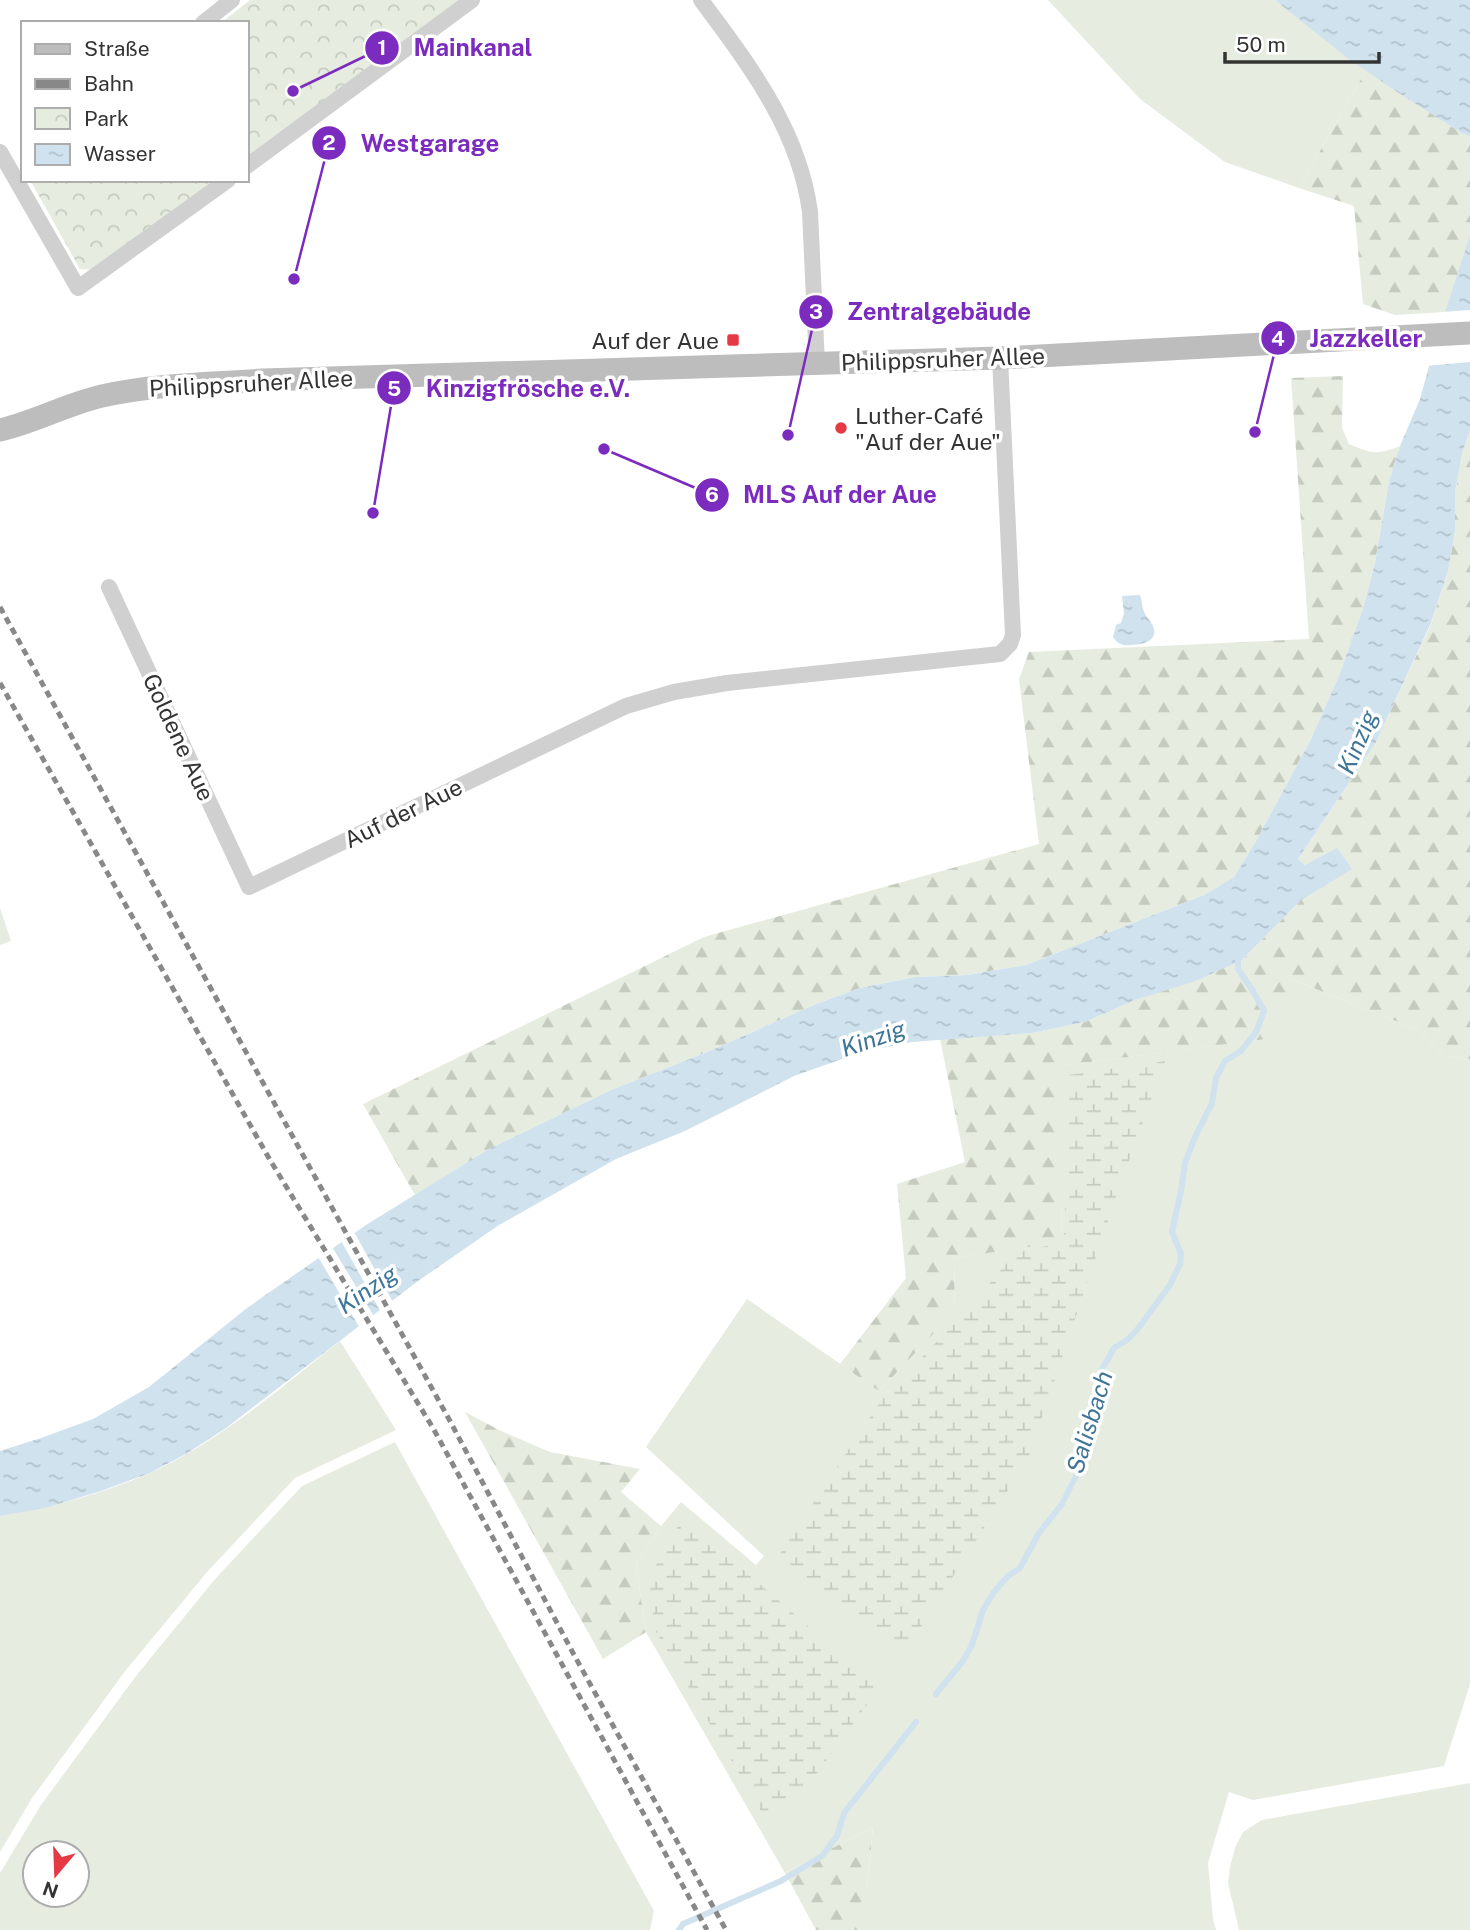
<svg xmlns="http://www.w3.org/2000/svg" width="1470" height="1930" font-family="'Public Sans',sans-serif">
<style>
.green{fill:#e6ecdf;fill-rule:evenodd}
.forest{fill:url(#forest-firs)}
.wetland{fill:url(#wetland-marsh)}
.park{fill:url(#park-crowns)}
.water{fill:url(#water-ripples)}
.pier{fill:#fff}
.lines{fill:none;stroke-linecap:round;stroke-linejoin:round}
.stream{stroke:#cfe2ee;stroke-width:6}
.minor{stroke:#d0d0d0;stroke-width:16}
.secondary{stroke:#bdbdbd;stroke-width:23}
.rail{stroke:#888;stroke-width:5;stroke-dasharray:7 5;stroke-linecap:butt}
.poi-dot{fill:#e63946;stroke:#fff;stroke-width:2.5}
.labels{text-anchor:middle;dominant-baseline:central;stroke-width:7;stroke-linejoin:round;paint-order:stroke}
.poi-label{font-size:23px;fill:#333;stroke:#fff;text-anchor:end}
.street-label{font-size:23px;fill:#333;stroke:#fff}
.water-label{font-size:24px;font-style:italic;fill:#3f7597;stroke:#fff}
.leader{fill:none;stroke:#7b2cbf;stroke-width:2.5}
.callout-dot{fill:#7b2cbf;stroke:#fff;stroke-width:2.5}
.mark-label{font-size:21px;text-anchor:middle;font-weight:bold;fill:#fff}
.callout-label{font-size:24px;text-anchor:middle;font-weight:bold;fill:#7b2cbf;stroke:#fff;stroke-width:7;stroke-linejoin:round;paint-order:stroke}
</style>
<defs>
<pattern id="forest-firs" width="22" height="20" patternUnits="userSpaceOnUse" patternTransform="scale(1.75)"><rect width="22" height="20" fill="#e6ecdf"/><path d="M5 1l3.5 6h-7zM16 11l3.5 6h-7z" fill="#c6cbc0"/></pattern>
<pattern id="wetland-marsh" width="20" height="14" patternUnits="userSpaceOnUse" patternTransform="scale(1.75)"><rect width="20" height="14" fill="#e6ecdf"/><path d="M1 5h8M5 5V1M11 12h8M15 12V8" fill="none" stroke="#c6cbc0"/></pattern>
<pattern id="park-crowns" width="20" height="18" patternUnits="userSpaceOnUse" patternTransform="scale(1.75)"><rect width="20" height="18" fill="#e6ecdf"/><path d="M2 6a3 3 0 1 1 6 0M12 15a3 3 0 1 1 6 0" fill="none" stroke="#c6cbc0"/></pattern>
<pattern id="water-ripples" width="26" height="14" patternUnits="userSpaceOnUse" patternTransform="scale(1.75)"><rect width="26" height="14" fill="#cfe2ee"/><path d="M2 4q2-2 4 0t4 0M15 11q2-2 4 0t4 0" fill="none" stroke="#b2c2cd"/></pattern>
</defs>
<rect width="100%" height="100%" fill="#fff"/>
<g class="green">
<path d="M1048 0H1275L1366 70 1299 188 1225 162 1140 99Z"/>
<path d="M0 908 11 941 0 945Z"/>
<path d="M1291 979 1418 1030 1444 1056 1470 1059V1684L1444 1766 1253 1800 1229 1792 1208 1863 1213 1920 1216 1930H858L853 1916 867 1890 873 1827 785 1873 646 1632 636 1564 661 1526 681 1502 756 1565 764 1556 646 1447 747 1299 879 1391 955 1311 954 1258 1062 1241 1058 1066 1265 1039Z"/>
<path d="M340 1341 396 1430 295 1478 207 1572 126 1670 32 1798 0 1852V1516C51 1507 102 1494 150 1473 216 1444 283 1386 340 1341Z"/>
<path d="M395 1442 654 1911 650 1930H0V1873L41 1805 136 1676 216 1578 302 1486ZM35 1853H77V1895H35Z"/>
<path d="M1470 1783V1930H1239L1228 1883 1230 1867 1235 1848 1243 1832 1262 1820Z"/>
</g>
<g class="forest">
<path d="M1366 70 1463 134 1470 136V235L1446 312 1395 315 1363 304 1354 206 1299 188Z"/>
<path d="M1343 376 1342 428 1349 444C1372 454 1377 455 1400 446L1389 481 1375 563 1363 608 1339 676 1310 741 1255 843 1234 877 1204 895 1026 965 967 975 915 977 860 988 816 1004 707 1052 611 1090 487 1150 415 1195 363 1104 704 937 1039 844 1019 679 1029 652 1309 639 1291 378Z"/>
<path d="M1470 430V1059L1444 1056 1418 1030 1291 979 1266 1039 1059 1066 1062 1242 954 1258 955 1311 879 1391 840 1364 906 1278 897 1184 965 1162 940 1039 1032 1033 1085 1022 1135 1000 1242 960 1300 901 1351 869 1305 865 1298 859 1376 742 1431 624 1448 571 1455 531V493L1462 454Z"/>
<path d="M465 1412 499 1430 550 1452 640 1469 621 1492 661 1526 636 1564 646 1632 603 1659Z"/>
<path d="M873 1827 867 1890 854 1916 858 1930H816L785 1873Z"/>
</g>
<g class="wetland">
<path d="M1165 1061 1118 1191 1028 1459 902 1656 779 1555 884 1396 962 1316 1017 1251 1064 1243 1069 1075Z"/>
<path d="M683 1517 879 1688 817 1773 768 1823 655 1630 649 1578Z"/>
</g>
<g class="park">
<path d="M250 0H461L247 159V23H221Z"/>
<path d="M30 180H218L97 270 80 269Z"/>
</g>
<g class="water">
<path d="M1275 0H1470V136L1463 134 1388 86 1346 57Z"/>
<path d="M1470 235V430L1462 454 1455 493V531L1448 571 1431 623 1376 742 1298 859 1305 865 1337 848 1352 869 1300 901 1242 960 1193 982 1135 1000 1085 1022 1032 1033 912 1042 862 1052 794 1076 685 1131 616 1159 499 1225 418 1281 226 1428 186 1454 150 1473 101 1491 45 1508 0 1516V1451L41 1438 93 1419 149 1387 247 1308 366 1225 487 1150 611 1090 707 1052 816 1004 860 988 915 977 967 975 1026 965 1204 895 1234 877 1255 843 1310 741 1339 676 1363 608 1375 563 1389 481 1400 446 1420 399 1438 334Z"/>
<path d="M1140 595C1142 600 1142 607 1144 612 1146 617 1151 621 1153 626 1159 641 1143 644 1133 645 1123 646 1119 645 1113 637L1116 625 1121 623 1124 613 1122 596Z"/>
</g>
<g class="pier">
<path d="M1470 310V362L1426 366 1442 312Z"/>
<path d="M353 1230 394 1304 382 1314 340 1239Z"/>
<path d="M331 1245 375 1318 361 1330 317 1255Z"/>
</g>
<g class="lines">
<g class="stream">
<path d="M936 1694 963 1661 972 1645 983 1610 994 1592 1008 1576 1020 1568 1039 1533 1062 1504 1082 1464 1099 1404 1100 1373 1114 1348 1127 1340 1137 1330 1170 1285 1180 1264 1181 1254 1172 1232 1181 1191 1185 1163 1195 1137 1212 1103 1216 1078 1225 1061 1241 1051 1256 1032 1264 1011 1253 991 1238 969V957"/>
<path d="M679 1930 683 1924 781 1881 822 1856 837 1836 844 1813 916 1722"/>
</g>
<g class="minor">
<path d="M701 0C749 65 799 129 810 212L817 364"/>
<path d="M203 23 232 0"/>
<path d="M0 152 78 288 228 180"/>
<path d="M247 166 472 0"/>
<path d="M109 587 249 887 626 706 674 692 727 683 1000 654 1010 644 1013 635 1000 358"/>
</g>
<path class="secondary" d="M0 430C35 422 67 404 102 396 155 384 209 384 263 380L1000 358 1470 333"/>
<g class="rail">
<path d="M0 607 450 1421 573 1653 726 1930"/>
<path d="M0 683 270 1160 433 1428 707 1930"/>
</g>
</g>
<g class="poi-dot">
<rect x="726" y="333" width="14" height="14" rx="3.5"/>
<circle cx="841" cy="428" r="7"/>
</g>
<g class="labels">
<g class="poi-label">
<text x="719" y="340">Auf der Aue</text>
<text x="855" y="415" text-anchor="start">Luther-Café<tspan x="855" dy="26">"Auf der Aue"</tspan></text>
</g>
<g class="street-label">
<text transform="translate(943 359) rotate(-2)">Philippsruher Allee</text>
<text transform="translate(251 383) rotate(-3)">Philippsruher Allee</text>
<text transform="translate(179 737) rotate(65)">Goldene Aue</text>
<text transform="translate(403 813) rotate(-26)">Auf der Aue</text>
</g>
<g class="water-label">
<text transform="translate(1357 742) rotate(-67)">Kinzig</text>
<text transform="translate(873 1038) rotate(-19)">Kinzig</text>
<text transform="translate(367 1289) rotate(-34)">Kinzig</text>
<text transform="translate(1089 1422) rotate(-73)">Salisbach</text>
</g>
</g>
<path class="leader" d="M293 91L382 48M294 279L329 143M788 435L816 312M1255 432L1278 338M373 513L394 388M604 449L712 495"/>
<g class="callout-dot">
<circle cx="293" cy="91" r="7"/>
<circle cx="294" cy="279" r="7"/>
<circle cx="788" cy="435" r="7"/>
<circle cx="1255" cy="432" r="7"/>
<circle cx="373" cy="513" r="7"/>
<circle cx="604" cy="449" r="7"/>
<circle cx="382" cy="48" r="18"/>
<circle cx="329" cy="143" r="18"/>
<circle cx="816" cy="312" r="18"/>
<circle cx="1278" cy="338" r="18"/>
<circle cx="394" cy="388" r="18"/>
<circle cx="712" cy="495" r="18"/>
</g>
<g class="mark-label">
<text x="382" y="55">1</text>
<text x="329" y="150">2</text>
<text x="816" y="319">3</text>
<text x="1278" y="346">4</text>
<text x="394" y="396">5</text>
<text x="712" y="502">6</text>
</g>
<g class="callout-label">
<text x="473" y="56">Mainkanal</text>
<text x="430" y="152">Westgarage</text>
<text x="939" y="320">Zentralgebäude</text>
<text x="1366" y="347">Jazzkeller</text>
<text x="528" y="397">Kinzigfrösche e.V.</text>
<text x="840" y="503">MLS Auf der Aue</text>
</g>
<rect x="21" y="21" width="228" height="161" fill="#ffffff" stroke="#adadad" stroke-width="2"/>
<rect x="35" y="44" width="35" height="10" fill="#bdbdbd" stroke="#adadad" stroke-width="2"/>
<text x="84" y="56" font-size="21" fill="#333333">Straße</text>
<rect x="35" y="79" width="35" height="10" fill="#888888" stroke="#adadad" stroke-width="2"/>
<text x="84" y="91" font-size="21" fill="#333333">Bahn</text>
<rect x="35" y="108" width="35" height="21" fill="url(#park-crowns)" stroke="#adadad" stroke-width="2"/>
<text x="84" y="126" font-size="21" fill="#333333">Park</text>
<rect x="35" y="144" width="35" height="21" fill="url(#water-ripples)" stroke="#adadad" stroke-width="2"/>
<text x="84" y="161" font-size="21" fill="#333333">Wasser</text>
<g transform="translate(56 1874) rotate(199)"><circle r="33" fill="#ffffff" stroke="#adadad" stroke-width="2"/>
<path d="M0-5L12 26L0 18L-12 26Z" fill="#e63946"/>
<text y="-10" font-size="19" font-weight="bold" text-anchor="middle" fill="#333333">N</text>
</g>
<path d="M1225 52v10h154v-10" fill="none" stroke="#333333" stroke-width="3.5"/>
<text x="1236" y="52" font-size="21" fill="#333333" stroke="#ffffff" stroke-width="5" paint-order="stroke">50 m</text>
</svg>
